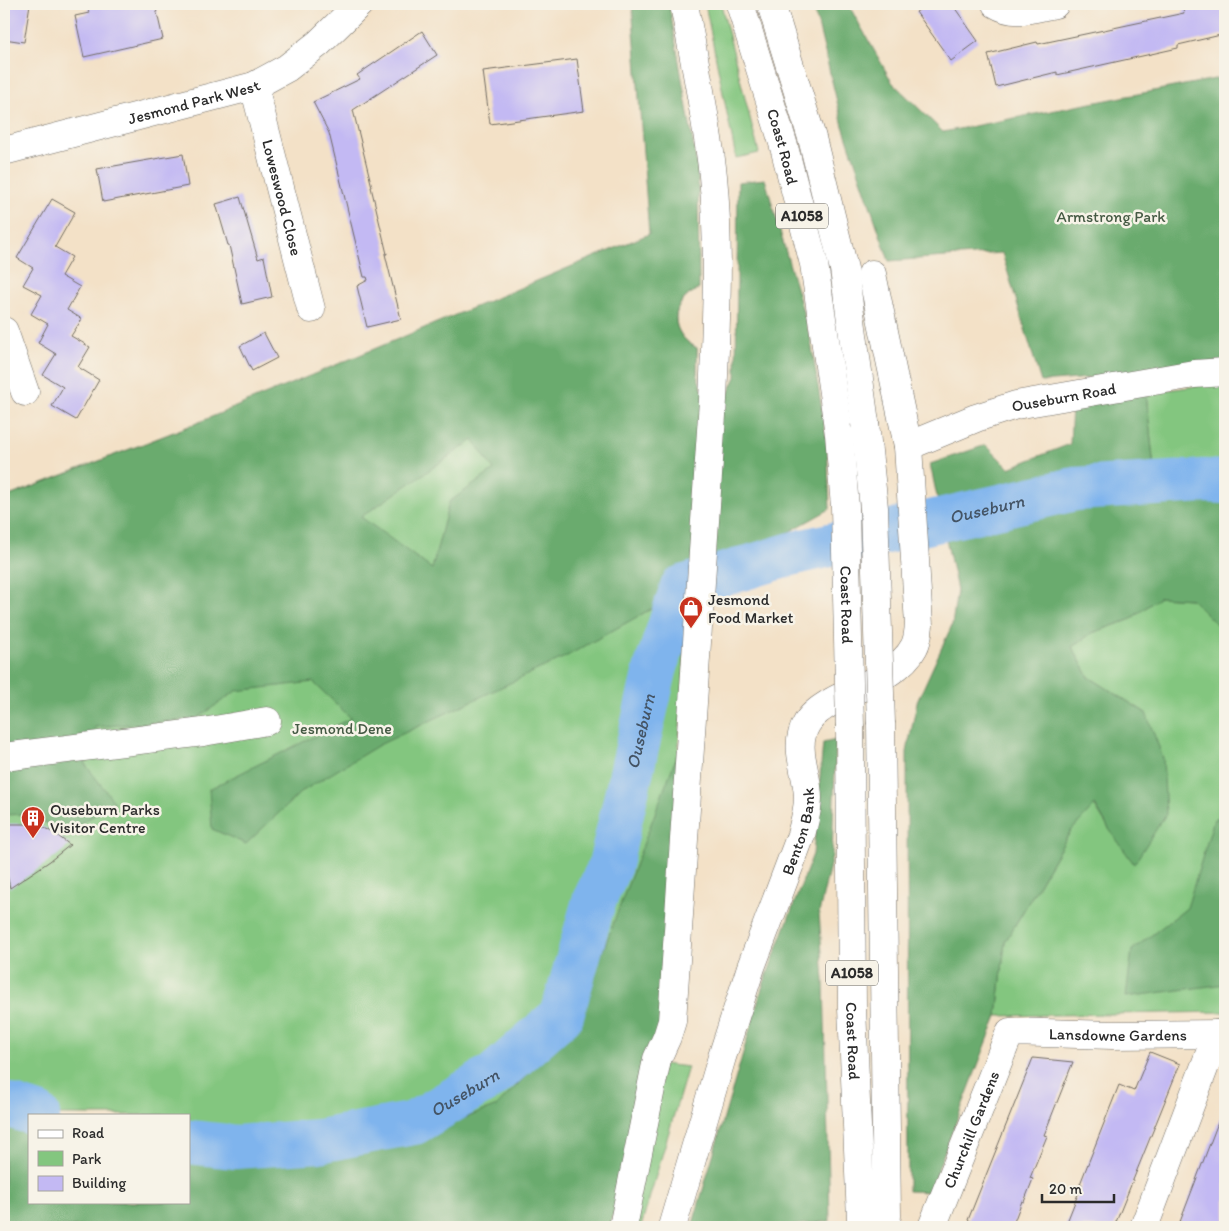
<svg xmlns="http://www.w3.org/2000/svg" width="1229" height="1231" font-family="Itim,sans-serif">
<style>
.green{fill:#83c67f;stroke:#577855;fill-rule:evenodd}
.forest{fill:#6aab6e;stroke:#4a6b4c;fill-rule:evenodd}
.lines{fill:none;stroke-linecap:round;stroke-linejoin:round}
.river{stroke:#7fb4ed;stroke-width:44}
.building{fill:#c3b9f3}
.minor-casing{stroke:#716b62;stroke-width:29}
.highway-casing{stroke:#716b62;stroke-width:29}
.minor{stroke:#fff;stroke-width:28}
.highway{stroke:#fff;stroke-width:28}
.highway-bridge-casing{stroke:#716b62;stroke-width:29;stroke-linecap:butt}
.highway-bridge{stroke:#fff;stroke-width:28}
.labels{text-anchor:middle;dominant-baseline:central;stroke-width:5;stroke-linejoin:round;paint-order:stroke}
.shield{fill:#f7f3e8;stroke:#686764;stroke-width:1}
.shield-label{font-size:15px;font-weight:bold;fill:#2b2b2b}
.street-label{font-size:16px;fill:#2b2b2b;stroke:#f7f3e8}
.park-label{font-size:16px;fill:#455a44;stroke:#f7f3e8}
.poi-label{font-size:16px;fill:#2b2b2b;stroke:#f7f3e8;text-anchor:start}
.water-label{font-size:18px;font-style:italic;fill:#445465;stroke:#f7f3e8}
</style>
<rect width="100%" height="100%" fill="#f7f3e8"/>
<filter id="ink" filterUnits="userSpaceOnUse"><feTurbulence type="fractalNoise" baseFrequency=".02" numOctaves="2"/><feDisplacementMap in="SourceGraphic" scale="10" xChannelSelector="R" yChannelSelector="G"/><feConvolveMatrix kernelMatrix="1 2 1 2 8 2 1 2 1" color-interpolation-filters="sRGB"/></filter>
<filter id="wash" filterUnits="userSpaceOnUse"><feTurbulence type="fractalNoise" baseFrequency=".0096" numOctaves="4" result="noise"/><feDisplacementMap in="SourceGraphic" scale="20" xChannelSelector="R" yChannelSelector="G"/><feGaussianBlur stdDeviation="1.12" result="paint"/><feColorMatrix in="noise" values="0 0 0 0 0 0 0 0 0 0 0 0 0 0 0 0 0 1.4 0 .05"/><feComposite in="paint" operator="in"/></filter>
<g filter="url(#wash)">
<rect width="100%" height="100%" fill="#f3e1c7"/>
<g class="green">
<path d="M705 4H721L759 153 736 158Z"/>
<path d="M699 289C669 302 668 333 697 348V375L702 389 661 1020 610 1227H4V498L197 423ZM29 1115H189V1202H29Z"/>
<path d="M1225 382V474L1155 478 1146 393Z"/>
<path d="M1160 597 1191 599 1225 633V1012L997 1016 1005 942 1070 832 1094 805 1109 829 1146 713 1089 677 1072 647 1092 633 1129 620Z"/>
<path d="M663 1064 688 1067 641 1227H632Z"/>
</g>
<g class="forest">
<path d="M632 4H669L698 171 699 289C669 302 668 333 697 348V375L702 389 725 400 736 377 738 182 765 179 810 336 827 442 830 509 567 656 379 745 301 792 246 844 212 829 209 789 351 718 313 682 236 691 196 719 95 727 85 764 115 803 66 832 27 814 4 815V498L197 423 649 234ZM473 440 494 470 449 502 432 569 361 517Z"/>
<path d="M810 4H848L892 82 943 132 1225 77V361L1101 377 1041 382 1002 253 889 261 843 126 817 20Z"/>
<path d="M1146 393 1155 478 1225 474V633L1191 599 1160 597 1129 620 1092 633 1072 647 1089 677 1146 713 1163 758 1166 814 1134 864 1109 829 1095 805 1070 832 1005 942 997 1016 929 1192 908 1191 907 752 917 702 952 625 957 590 930 464 986 445 1009 468 1070 444 1072 406Z"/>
<path d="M836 740 832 856 819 913 824 980 830 1221 780 1227H692L762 988 813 854 823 743Z"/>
<path d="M679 750 661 1020 610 1227H4V1125L29 1130V1202H189V1156L232 1162 380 1150 497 1106 575 1024Z"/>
<path d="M1225 815V984L1126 997 1132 950 1187 908 1214 819Z"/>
</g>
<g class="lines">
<g class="river">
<path d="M4 1104 38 1115"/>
<path id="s1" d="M189 1142 236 1147 319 1141 414 1123 493 1076 562 1015 594 901 610 865 655 670 682 587 795 553 1075 489 1203 481 1225 482"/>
</g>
</g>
<g id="blocks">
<g class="building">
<path d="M4 4H30L24 42 4 39Z"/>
<path d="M87 4H155L163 39 84 57 75 16 89 13Z"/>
<path d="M928 4H952L978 41 951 61 916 12Z"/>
<path d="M1207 4H1225V34L1178 45V48L1057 75V72L996 87 988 54 1037 42 1038 44 1184 13 1183 9Z"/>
<path d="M422 31 437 55 353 110 372 187H371L387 254H385L401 319 367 327 357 286 368 280 367 277H364L329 133 313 102 360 79 357 75Z"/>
<path d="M577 59 584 111 490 124 483 71Z"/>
<path d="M183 154 188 186 103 202 97 169Z"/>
<path d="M240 197 258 259 264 257 272 297 242 304 229 245H228L216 204Z"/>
<path d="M52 199 75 212 55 247 72 257 61 276 80 287 67 310 82 319 71 336 90 347 78 367 99 380 76 420 52 406 63 387 43 375 56 354 38 343 48 324 31 314 42 295 23 285 33 268 17 258Z"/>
<path d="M264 333 277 358 252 371 240 346Z"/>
<path d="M4 824H37L54 833 70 845 50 861 10 888 4 862Z"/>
<path d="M1150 1052 1180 1064 1114 1227H1065L1082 1184H1080L1119 1085 1134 1091Z"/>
<path d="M1033 1058 1073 1062 1044 1135 1047 1136 1030 1178 1033 1179 1024 1202 1022 1201 1012 1227H985L968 1220Z"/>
<path d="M1224 1107 1225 1108V1227H1178Z"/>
</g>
</g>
</g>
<g filter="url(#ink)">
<use href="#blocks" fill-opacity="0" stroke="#716b62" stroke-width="1"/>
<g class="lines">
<g class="minor-casing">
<g id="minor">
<path d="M996 4C1015 16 1034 8 1055 4"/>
<path id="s2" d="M254 86 311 309"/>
<path id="s3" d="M4 151 254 86 287 68 319 43 359 4"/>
<path d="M4 331 25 392"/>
<path id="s4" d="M908 446 976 418 1016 405 1194 374 1225 372"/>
<path d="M4 757 203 732 267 721"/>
<path d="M623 1227 657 1059 667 1037 672 1021 713 400C716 325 720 250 713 176 707 120 694 60 684 4"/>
<path id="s5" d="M672 1227 722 1057 751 967 801 835C804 823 808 810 808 798 808 772 792 747 807 723 813 713 823 707 833 701 859 687 900 674 914 647 918 640 918 632 919 625L908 446 872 274"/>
<path id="s6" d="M932 1227 1010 1032 1112 1035 1225 1034"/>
<path d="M1144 1227 1217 1034"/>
</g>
</g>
<g class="highway-casing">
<g id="highway">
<path id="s7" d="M740 4 783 143 814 264 839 434"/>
<path d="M771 4 812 138 844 269 865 423"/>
<path d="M881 724 887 1216"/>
<path id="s8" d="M850 727 852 1008 861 1219"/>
</g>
</g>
<use href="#minor" class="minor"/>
<use href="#highway" class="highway"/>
<g class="highway-bridge-casing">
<g id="highway-bridge">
<path d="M865 423 874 508 881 724"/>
<path id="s9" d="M839 434 845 507 850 727"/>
</g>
</g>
<use href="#highway-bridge" class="highway-bridge"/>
</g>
</g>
<defs>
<g id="shop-pin" transform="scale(1.25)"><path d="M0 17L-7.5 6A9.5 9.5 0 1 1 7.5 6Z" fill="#c8321e" stroke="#f7f3e8"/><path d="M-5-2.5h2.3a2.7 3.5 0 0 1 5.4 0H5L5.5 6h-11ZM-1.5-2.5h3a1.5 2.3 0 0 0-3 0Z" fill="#fff"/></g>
<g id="building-pin" transform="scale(1.25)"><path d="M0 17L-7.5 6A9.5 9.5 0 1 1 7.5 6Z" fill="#c8321e" stroke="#f7f3e8"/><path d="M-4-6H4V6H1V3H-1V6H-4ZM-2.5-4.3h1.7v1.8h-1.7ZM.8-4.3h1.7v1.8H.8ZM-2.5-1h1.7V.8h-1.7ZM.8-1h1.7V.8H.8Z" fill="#fff"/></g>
</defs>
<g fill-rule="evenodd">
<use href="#shop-pin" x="691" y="608"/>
<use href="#building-pin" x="33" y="818"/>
</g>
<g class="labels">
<g class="shield">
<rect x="776" y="203.5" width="52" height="25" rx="4"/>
<rect x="826" y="960.5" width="52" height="25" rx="4"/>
</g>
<g class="shield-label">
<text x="802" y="216">A1058</text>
<text x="852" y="973">A1058</text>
</g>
<g class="street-label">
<text stroke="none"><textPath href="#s3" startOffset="196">Jesmond Park West</textPath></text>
<text stroke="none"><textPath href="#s7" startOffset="149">Coast Road</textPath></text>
<text stroke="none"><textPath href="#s2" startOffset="115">Loweswood Close</textPath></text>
<text stroke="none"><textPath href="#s4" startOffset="164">Ouseburn Road</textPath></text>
<text stroke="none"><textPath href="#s9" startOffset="171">Coast Road</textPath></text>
<text stroke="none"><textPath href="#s5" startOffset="416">Benton Bank</textPath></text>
<text stroke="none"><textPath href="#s6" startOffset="318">Lansdowne Gardens</textPath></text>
<text stroke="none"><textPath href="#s8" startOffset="314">Coast Road</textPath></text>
<text stroke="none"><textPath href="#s6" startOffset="105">Churchill Gardens</textPath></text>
</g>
<g class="park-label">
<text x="1111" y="216">Armstrong Park</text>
<text x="342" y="728">Jesmond Dene</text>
</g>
<g class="poi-label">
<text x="708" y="599">Jesmond<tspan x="708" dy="18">Food Market</tspan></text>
<text x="50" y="809">Ouseburn Parks<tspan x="50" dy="18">Visitor Centre</tspan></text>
</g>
<g class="water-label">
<text stroke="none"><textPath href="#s1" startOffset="1171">Ouseburn</textPath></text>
<text stroke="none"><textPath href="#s1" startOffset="706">Ouseburn</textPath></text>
<text stroke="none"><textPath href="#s1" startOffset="286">Ouseburn</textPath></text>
</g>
</g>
<rect width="1229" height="1231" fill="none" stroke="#f7f3e8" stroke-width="20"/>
<rect x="28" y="1114" width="162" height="90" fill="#f7f3e8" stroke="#a5a39c"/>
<rect x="38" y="1130" width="25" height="8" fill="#ffffff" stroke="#a5a39c"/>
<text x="72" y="1138" font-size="15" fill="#2b2b2b">Road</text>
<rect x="38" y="1151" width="25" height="15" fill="#83c67f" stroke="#a5a39c"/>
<text x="72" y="1164" font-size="15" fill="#2b2b2b">Park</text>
<rect x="38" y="1176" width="25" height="15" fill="#c3b9f3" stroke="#a5a39c"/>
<text x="72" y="1188" font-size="15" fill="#2b2b2b">Building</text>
<path d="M1042 1194v8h72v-8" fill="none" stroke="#2b2b2b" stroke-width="2.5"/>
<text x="1049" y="1194" font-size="15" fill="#2b2b2b" stroke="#f7f3e8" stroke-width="4" paint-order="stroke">20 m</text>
</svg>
